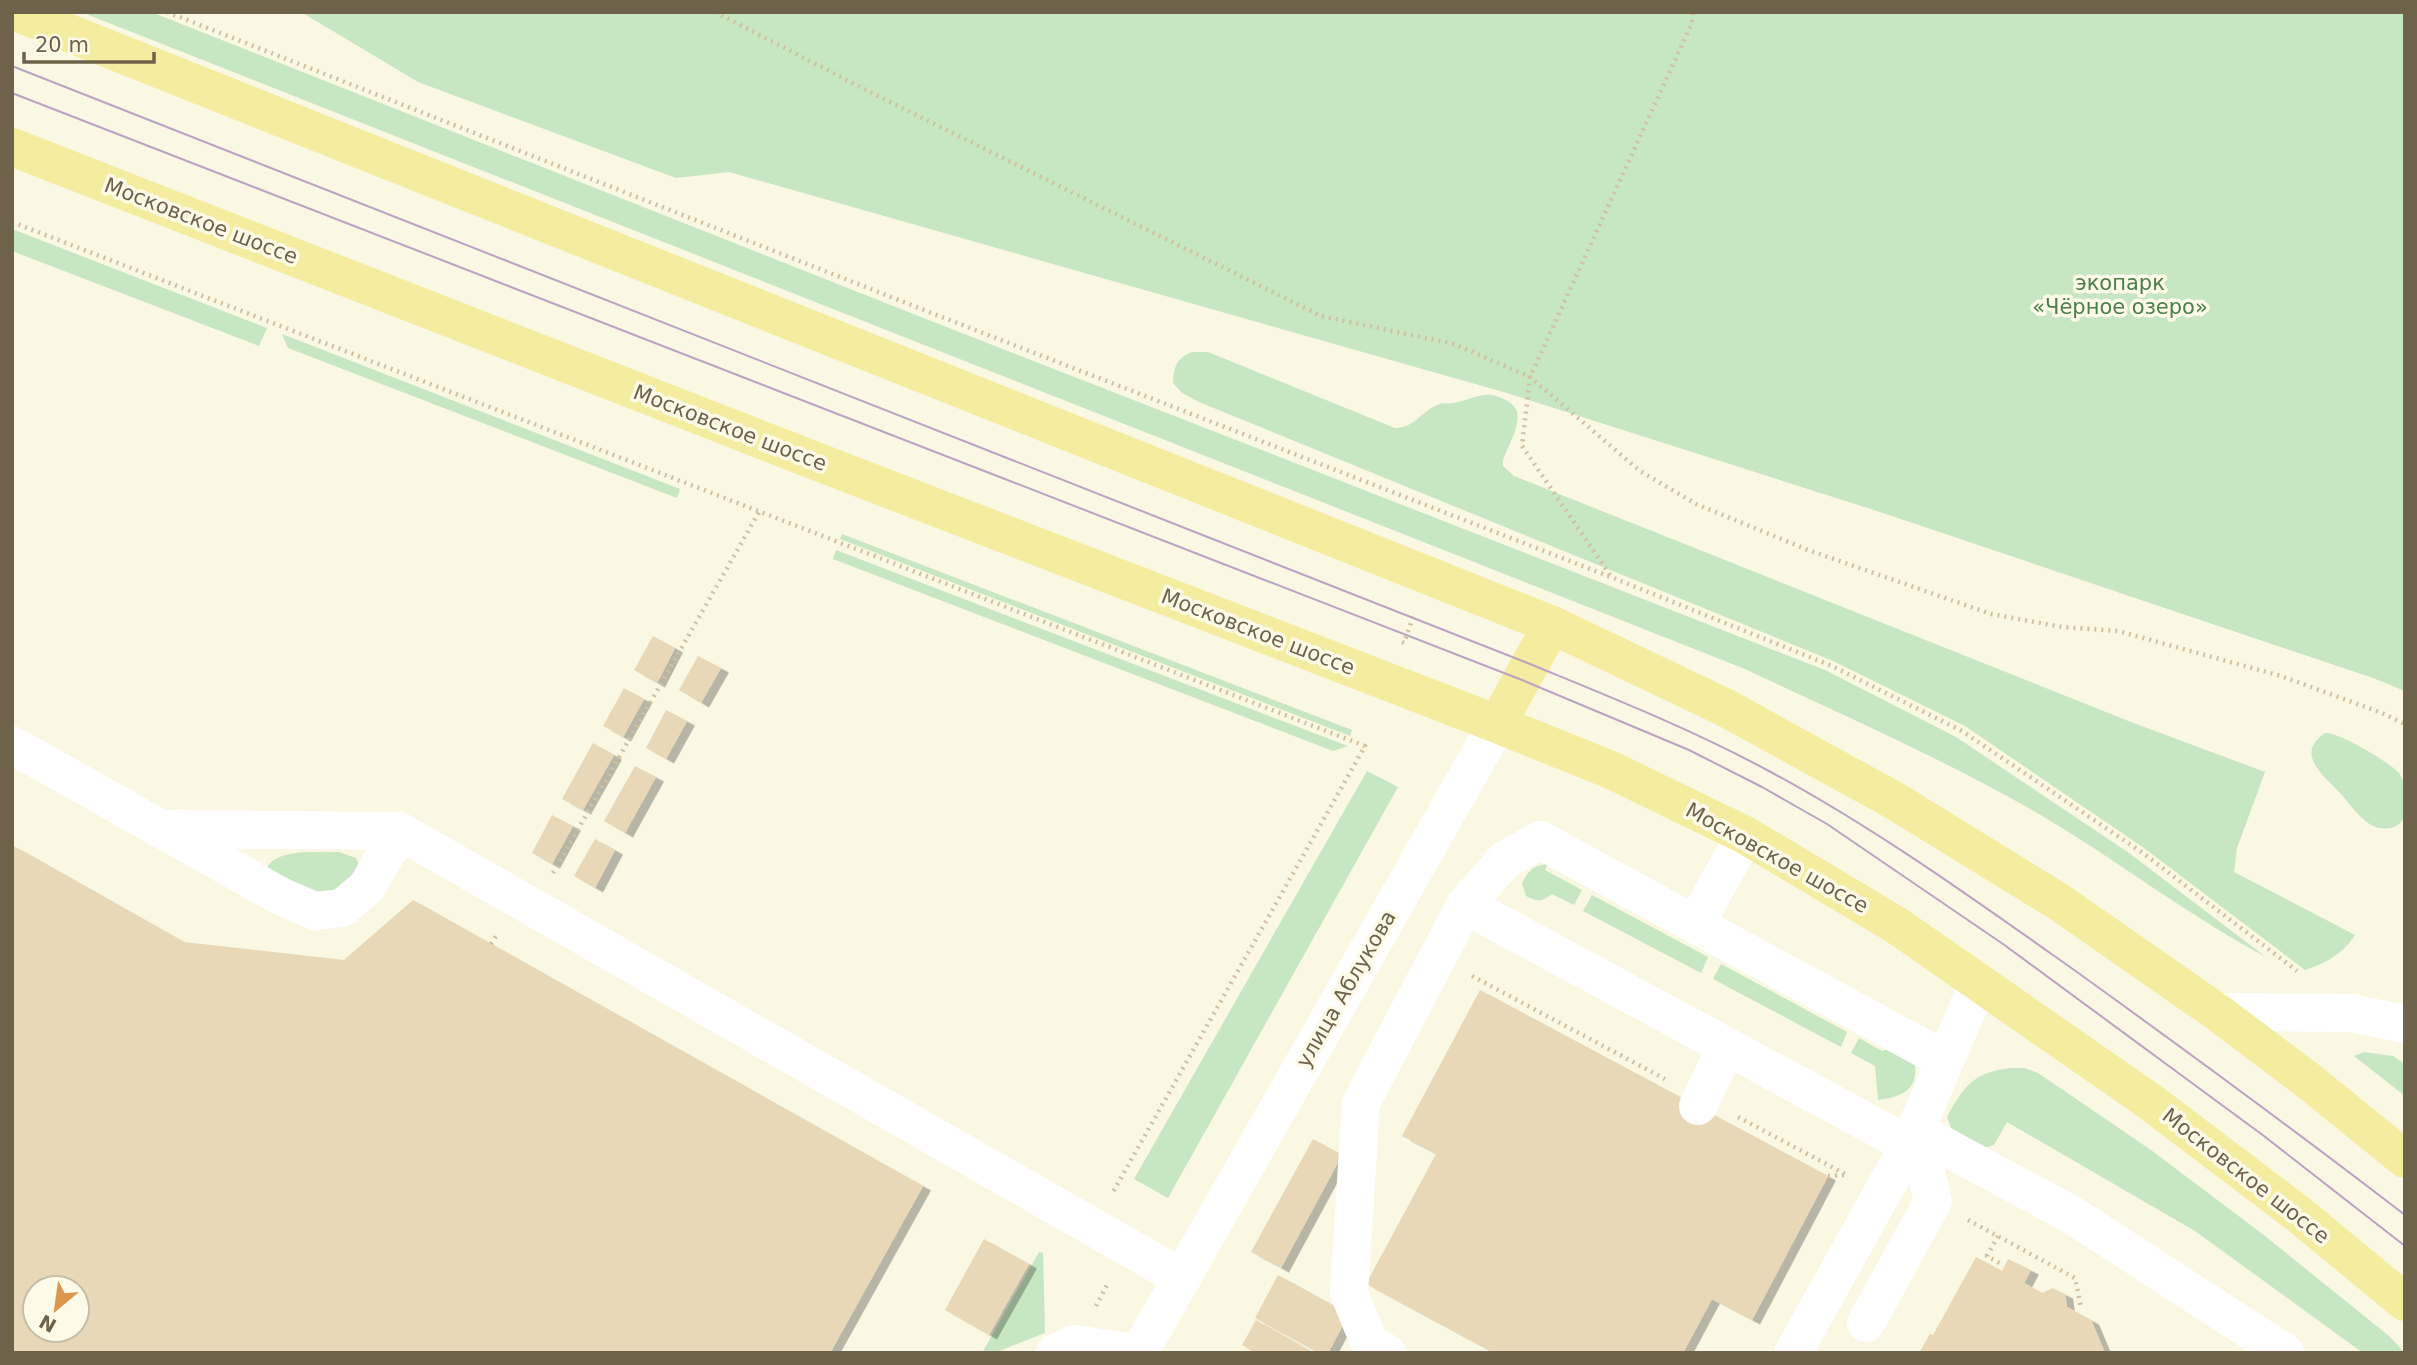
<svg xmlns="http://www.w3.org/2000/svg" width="2417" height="1365" font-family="'DejaVu Sans',sans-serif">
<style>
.green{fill:#c7e6c2}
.building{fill:#e8d8b7;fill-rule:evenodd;filter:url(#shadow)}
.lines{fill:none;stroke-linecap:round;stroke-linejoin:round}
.path{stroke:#d1c1a0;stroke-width:4.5;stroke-dasharray:2 5;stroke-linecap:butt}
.minor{stroke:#fff;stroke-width:38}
.major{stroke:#f4ec9f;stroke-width:38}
.tram{stroke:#bca2c2;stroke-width:2}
.labels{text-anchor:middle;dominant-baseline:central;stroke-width:7;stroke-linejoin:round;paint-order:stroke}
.street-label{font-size:21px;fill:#6f624b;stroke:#fdfbe8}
.park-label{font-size:21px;fill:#4a7f4a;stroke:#fdfbe8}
</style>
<defs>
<filter id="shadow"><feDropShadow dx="8" dy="4.5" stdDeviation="0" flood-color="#0004"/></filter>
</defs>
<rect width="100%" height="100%" fill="#faf7e2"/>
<g class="green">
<path d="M81 12H151L926 319 1825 670 1956 737 2129 853 2266 957C2185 914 2112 856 2032 810 1939 757 1841 714 1745 669Z"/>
<path d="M301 12H2405V691L2373 678 1877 511 1507 393 729 172 676 178 418 82Z"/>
<path d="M12 229 267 328 259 346 12 251Z"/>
<path d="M282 334 680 489 677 498 288 348Z"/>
<path d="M1192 352H1208L1395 428C1414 428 1421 412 1437 405 1443 402 1447 404 1453 403 1474 400 1484 388 1506 400 1511 403 1515 406 1517 412 1520 427 1508 446 1503 460V466L1514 476 2131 722 2265 772 2237 848 2234 872 2355 935C2343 954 2326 963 2305 970L2144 848 1965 726 1833 661 1199 402 1182 393 1173 383C1174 367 1176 358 1192 352Z"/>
<path d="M842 534 1352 730 1350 736 840 539Z"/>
<path d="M836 550 1348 746 1333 751 833 559Z"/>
<path d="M2325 733C2339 732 2389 762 2399 773 2407 785 2405 796 2405 810 2405 818 2401 824 2394 827 2370 835 2355 810 2342 795 2326 777 2293 755 2325 733Z"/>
<path d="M1367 771 1398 787 1168 1198 1134 1179Z"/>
<path d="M339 852 356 858 361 869 329 904 266 870C275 847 318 853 339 852Z"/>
<path d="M1548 864 1545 870 1582 890 1574 905 1552 894C1542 902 1537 902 1526 896L1522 884C1527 871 1534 865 1548 864Z"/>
<path d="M1592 895 1708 957 1701 973 1583 911Z"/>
<path d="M1721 964 1847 1032 1841 1047 1713 979Z"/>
<path d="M1859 1038 1882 1051 1891 1048 1915 1065C1918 1091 1900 1097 1878 1100L1875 1066 1851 1053Z"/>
<path d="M2364 1052 2393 1056 2405 1064V1096L2354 1056Z"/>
<path d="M2011 1068H2025L2038 1073 2151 1150 2265 1236 2389 1336 2405 1353H2363L2195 1231 2007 1122 1994 1145 1984 1148 1951 1128 1947 1117C1964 1085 1975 1072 2011 1068Z"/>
<path d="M1039 1252 1043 1253 1045 1333 994 1353H982Z"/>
</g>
<g class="building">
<path d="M653 636 675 648 657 683 634 670Z"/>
<path d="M698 656 721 668 701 703 679 690Z"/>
<path d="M624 688 644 699 623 737 603 726Z"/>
<path d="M666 710 687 721 666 759 646 748Z"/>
<path d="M593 743 614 755 583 810 562 799Z"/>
<path d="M635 766 656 777 625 833 604 821Z"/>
<path d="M552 815 573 826 552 864 532 853Z"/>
<path d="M595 839 615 850 595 888 574 876Z"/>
<path d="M12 845 184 942 344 960 413 900 923 1186 830 1353H12ZM35 1288H77V1330H35Z"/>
<path d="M1480 990 1828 1176 1752 1320 1712 1299 1683 1353H1494L1366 1284 1436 1154 1402 1136Z"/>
<path d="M1313 1139 1342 1155 1281 1268 1251 1252Z"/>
<path d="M984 1239 1029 1264 989 1335 945 1310Z"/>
<path d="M1976 1257 2002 1271 2008 1259 2031 1270 2024 1283 2042 1293 2053 1288 2065 1294 2067 1307 2091 1320 2105 1353H1919L1930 1334 1933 1335Z"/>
<path d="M1278 1275 1349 1314 1328 1353H1319L1255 1318Z"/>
<path d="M1256 1320 1314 1353H1255L1242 1345Z"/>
</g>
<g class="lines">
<g class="path">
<path d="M167 12 929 312 1611 577 1832 666 1962 731 2143 853 2297 971"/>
<path d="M715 12 866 90 1321 316 1454 344 1530 377 1640 471 1696 504 1808 550 1991 614 2062 627 2118 631 2281 676 2382 713 2405 724"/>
<path d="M12 222 1365 746 1113 1192"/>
<path d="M1610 575 1522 446 1530 377 1692 23 1693 12"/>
<path d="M1402 642 1404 643 1414 614"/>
<path d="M553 873 759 512"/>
<path d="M491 944 498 933"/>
<path d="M1472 976 1665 1079"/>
<path d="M1738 1117 1845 1174"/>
<path d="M1828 1176 1845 1175"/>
<path d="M1968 1220 2075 1278 2081 1307"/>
<path d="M1998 1236 1987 1256 2003 1265"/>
<path d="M1096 1306 1108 1283"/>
</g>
<g class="minor">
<path d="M12 745 282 897 315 911 342 908 367 887 399 831"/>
<path d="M160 829 399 831 1182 1278"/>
<path d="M1695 925 1745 835"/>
<path d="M2217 1012 2351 1013 2405 1024"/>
<path d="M1698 1106 1726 1047"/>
<path d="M1916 1131 2072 1215 2285 1353"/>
<path d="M1909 1145 1465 905 1505 860 1540 840 1945 1060"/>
<path d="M1866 1323 1933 1201 1916 1131"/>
<path d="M1055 1353 1075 1344 1133 1353"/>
<path d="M1139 1353 1497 724"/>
<path d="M1387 1353 1370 1344 1349 1293 1361 1103 1465 905"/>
<path d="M1793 1353 1909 1145 1978 984"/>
</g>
<g class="major">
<path d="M16 12 1552 625 1726 708 1895 801 2059 902 2217 1012 2310 1082 2405 1159"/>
<path d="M12 147 813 460 1497 724 1611 770 1745 835 1896 925 2149 1101 2297 1213 2405 1302"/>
<path d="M1497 724 1552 625"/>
</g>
<g class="tram">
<path d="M12 66 1530 664C1610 697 1691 729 1767 770 1874 827 1978 902 2077 972 2188 1052 2297 1132 2405 1215"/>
<path d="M12 93 1522 680 1689 750 1762 787 1827 824 2003 944 2264 1136 2405 1246"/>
</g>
</g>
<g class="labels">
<g class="street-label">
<text transform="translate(201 221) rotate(21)">Московское шоссе</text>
<text transform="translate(730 428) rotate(21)">Московское шоссе</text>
<text transform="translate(1258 632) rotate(21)">Московское шоссе</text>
<text transform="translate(1777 858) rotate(29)">Московское шоссе</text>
<text transform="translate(1346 989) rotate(-60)">улица Аблукова</text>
<text transform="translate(2246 1176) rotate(38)">Московское шоссе</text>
</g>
<g class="park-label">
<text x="2120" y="283">экопарк<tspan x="2120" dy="24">«Чёрное озеро»</tspan></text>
</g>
</g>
<rect width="2417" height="1365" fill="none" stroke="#6f624b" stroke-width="28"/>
<g transform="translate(56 1309) rotate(209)"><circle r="33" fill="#fdfbe8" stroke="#c4bea9" stroke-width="2"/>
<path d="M0-5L12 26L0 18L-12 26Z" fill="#db9650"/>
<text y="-10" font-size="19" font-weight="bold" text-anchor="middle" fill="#6f624b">N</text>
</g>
<path d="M24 52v10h130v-10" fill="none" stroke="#6f624b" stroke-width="3.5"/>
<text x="35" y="52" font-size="21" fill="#6f624b" stroke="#fdfbe8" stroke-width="5" paint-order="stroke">20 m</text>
</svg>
